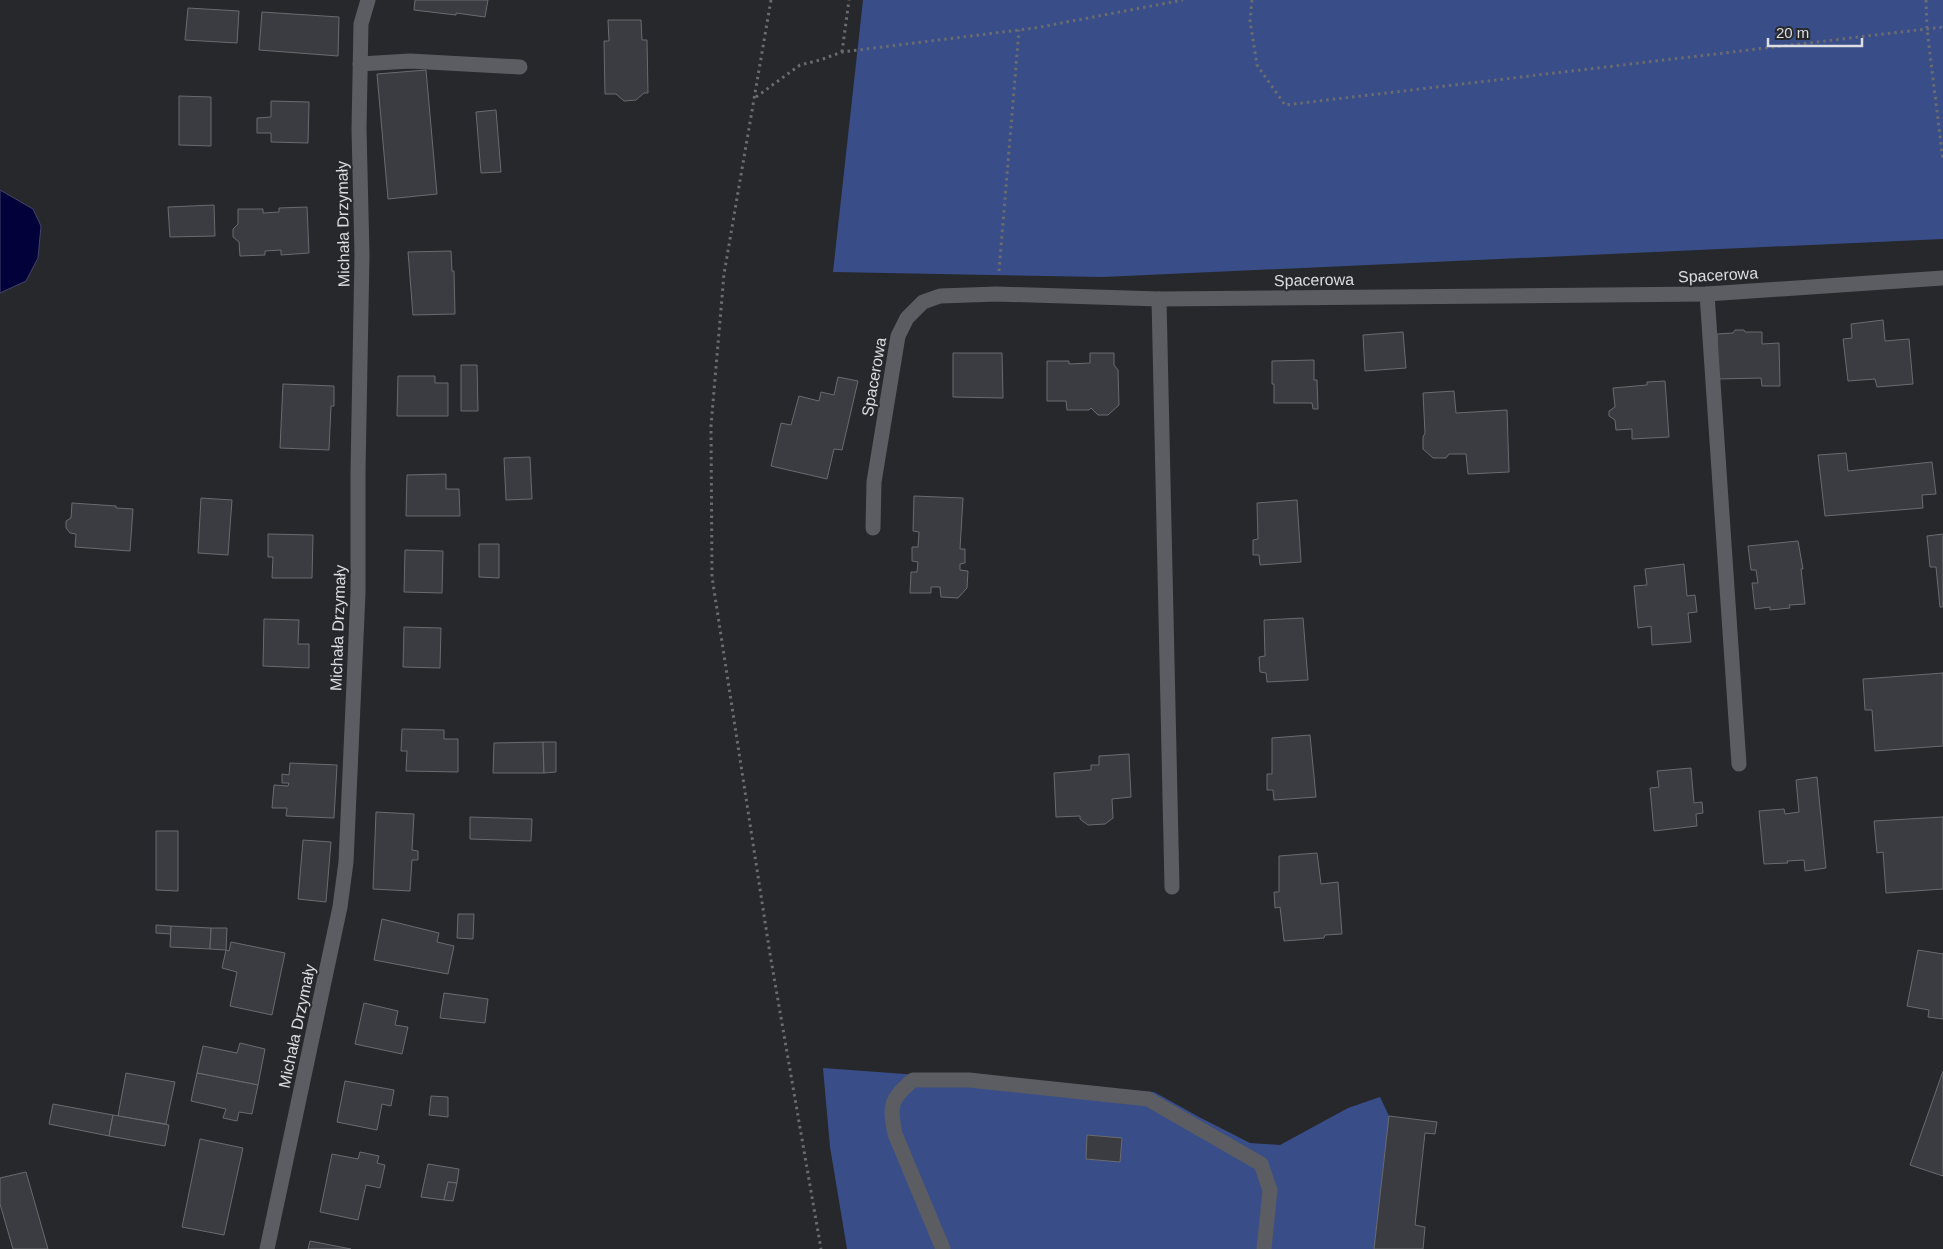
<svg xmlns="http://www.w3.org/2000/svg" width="1943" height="1249" font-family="Arial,sans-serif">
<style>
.green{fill:#394d88}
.water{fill:#030139;stroke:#44436b}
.building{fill:#3a3c41;stroke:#696b70}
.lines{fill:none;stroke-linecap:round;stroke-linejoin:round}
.path{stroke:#6a6c70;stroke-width:3;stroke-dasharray:2.5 4;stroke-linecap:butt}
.lane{stroke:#5b5d62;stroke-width:15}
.street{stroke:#5b5d62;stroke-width:15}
.labels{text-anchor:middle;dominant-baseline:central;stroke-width:4;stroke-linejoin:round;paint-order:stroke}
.street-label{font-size:16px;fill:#dcdee1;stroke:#26282c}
</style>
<rect width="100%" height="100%" fill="#26282c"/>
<g class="green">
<path d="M863 0H1943V239L1103 277 833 272Z"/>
<path d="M823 1068 1154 1092 1199 1117 1250 1143 1280 1145 1348 1108 1380 1097 1389 1116 1374 1249H847L830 1147Z"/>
</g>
<path class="water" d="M0 190 33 209 41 226 38 258 26 281 0 293Z"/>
<g class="building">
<path d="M415 0H488L485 17 456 13V15L414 10Z"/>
<path d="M188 8 239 11 237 43 185 40Z"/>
<path d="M262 12 339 17 338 56 259 50Z"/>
<path d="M608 20H641L642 40H647L648 93H644L636 100 624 101 616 94H605L604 41H609Z"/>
<path d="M426 70 437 194 388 199 377 74Z"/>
<path d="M179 96 211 97V146L179 145Z"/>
<path d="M271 101 309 102 308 143 271 142V133H257V118L271 117Z"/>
<path d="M496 110 501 172 481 173 476 112Z"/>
<path d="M214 205 215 236 170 237 168 207Z"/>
<path d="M307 207 309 253 281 255V250L265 251V255L240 256 239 242 233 237V229L238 224V209H263V213L279 212V208Z"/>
<path d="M451 251 452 271H454L455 314 413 315 408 252Z"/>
<path d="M1883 320 1885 341 1909 339 1913 384 1877 387 1875 379 1848 381 1843 339 1852 338 1851 324Z"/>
<path d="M1735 330H1744L1745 332H1762V344L1779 343 1780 386H1762L1761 378 1718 379 1717 334 1733 333Z"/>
<path d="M1403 332 1406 368 1365 371 1363 335Z"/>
<path d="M953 353H1002L1003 398 953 397Z"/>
<path d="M1090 353H1114V365L1118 370 1119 405 1108 415H1098L1091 408 1089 410H1067L1066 401H1047V361H1069V364L1090 363Z"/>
<path d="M1314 360V380H1317L1318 409H1313L1312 403H1274V384H1272V361Z"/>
<path d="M461 365H477L478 411H461Z"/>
<path d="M398 376H435V383H448V416H397Z"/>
<path d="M838 377 858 381 842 450 834 449 827 479 771 466 781 423 791 425 799 396 819 401 821 392 834 395Z"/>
<path d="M1665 381 1669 437 1632 439V429L1616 430 1615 420 1609 416V411L1615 407 1613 388 1647 385V382Z"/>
<path d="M283 384 334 386V406H331L329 450 280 448Z"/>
<path d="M1454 391 1456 413 1507 410 1509 472 1468 474 1466 454H1449L1446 458H1433L1423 449V437L1425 433 1423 393Z"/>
<path d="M1846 453 1848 471 1932 462 1936 494 1922 495 1923 508 1825 516 1818 455Z"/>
<path d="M530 457 532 499 506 500 504 458Z"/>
<path d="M446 474V489H459L460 516H406L407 475Z"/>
<path d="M914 496 963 498 960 549H965V563L960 564V570L968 571 967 588 958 598 941 597 940 587H931V593H910L911 572H917L918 562 912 561V547H918L919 532 913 531Z"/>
<path d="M201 498 232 500 228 555 198 553Z"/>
<path d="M1297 500 1301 562 1260 565 1259 555H1253V540L1258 539 1257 503Z"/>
<path d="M72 503 116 506V508L133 509 130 551 75 547 76 534 70 533 66 528V521L71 518Z"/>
<path d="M268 534 313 535 312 578H272L273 557H268Z"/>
<path d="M1943 534V607H1940L1936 567H1930L1927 536Z"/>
<path d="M1798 541 1803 569H1801L1805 604 1789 605 1790 608 1770 610V607L1755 609 1752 583H1758L1756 570H1751L1748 546Z"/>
<path d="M479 544H499V578L479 577Z"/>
<path d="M405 550 443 551 442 593 404 592Z"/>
<path d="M1684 564 1687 596 1695 595 1697 612 1688 613 1691 642 1652 645 1651 626 1638 628 1634 586 1647 585 1645 569Z"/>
<path d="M1303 618 1308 680 1267 682 1266 673 1260 672 1259 657 1265 656 1264 620Z"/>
<path d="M264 619 299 620 298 644H309V668L263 666Z"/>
<path d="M404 627 441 628 440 668 403 667Z"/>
<path d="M1943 673V746L1875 751 1872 710H1865L1863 679Z"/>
<path d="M402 729 444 730V739H458V772L406 771 407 751H401Z"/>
<path d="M1310 735 1316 797 1274 800 1273 790H1267V774H1272V738Z"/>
<path d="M543 742 544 773H493L494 743Z"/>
<path d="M543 742H556V772L544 773Z"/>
<path d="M1129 754 1131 797 1112 799 1113 818 1105 824 1088 825 1080 819V816L1056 817 1054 773 1091 770V765H1099V756Z"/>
<path d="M290 763 337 765 334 818 286 816 287 808H272L274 785 288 786 289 783H282V774L289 775Z"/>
<path d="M1691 768 1694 803 1702 802 1703 813 1696 814 1697 826 1654 831 1650 788 1659 787 1657 771Z"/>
<path d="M1817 777 1826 868 1805 871 1804 860 1787 861 1788 863 1764 864 1759 811 1784 809 1785 814 1799 812 1796 780Z"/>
<path d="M376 812 414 814 412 850 418 851V860H412L410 891 373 889Z"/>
<path d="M470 817 532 819 531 841 470 839Z"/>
<path d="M1943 817V889L1886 893 1883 852 1877 853 1874 821Z"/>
<path d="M156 831H178V891L156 890Z"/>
<path d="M303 840 331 842 326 902 298 899Z"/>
<path d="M1317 853 1321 884 1338 882 1342 934 1325 935 1324 938 1284 941 1280 907 1275 908 1274 892H1279V856Z"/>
<path d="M458 914H474L473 939 457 938Z"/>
<path d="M382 919 439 933 437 942 454 946 448 974 374 960Z"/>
<path d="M156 925 171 926V934L156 933Z"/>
<path d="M171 926 211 928 210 949 170 947Z"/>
<path d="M211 928H227L226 950 210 949Z"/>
<path d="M231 942 285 953 272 1015 230 1006 237 972 222 968 226 950 229 951Z"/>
<path d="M1918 950 1943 954V1019L1928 1017 1929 1010 1907 1006Z"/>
<path d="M444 993 488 999 485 1023 440 1018Z"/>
<path d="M364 1003 398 1011 395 1025 408 1027 402 1054 355 1044Z"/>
<path d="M240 1043 265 1049 258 1085 197 1073 203 1046 237 1053Z"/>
<path d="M1943 1071V1176L1910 1165Z"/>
<path d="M126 1073 175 1082 166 1124 118 1116Z"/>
<path d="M197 1073 258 1085 252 1114 239 1112 237 1121 223 1118 226 1109 191 1101Z"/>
<path d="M345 1081 394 1090 391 1106 382 1104 377 1130 337 1122Z"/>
<path d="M431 1096 448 1097V1117L429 1115Z"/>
<path d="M53 1104 113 1115 109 1136 49 1124Z"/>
<path d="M113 1115 169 1125 165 1146 109 1136Z"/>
<path d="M1389 1116 1437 1122 1435 1134 1425 1133 1415 1225 1425 1227 1423 1249H1374Z"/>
<path d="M1087 1135 1122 1138 1120 1162 1086 1159Z"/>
<path d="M200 1139 243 1148 224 1235 182 1227Z"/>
<path d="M360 1152 379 1156 377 1163 385 1165 380 1188 366 1185 358 1220 320 1212 332 1154 358 1159Z"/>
<path d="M428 1164 459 1169 457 1183 448 1182 444 1200 421 1197Z"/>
<path d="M26 1172 48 1249H13L0 1204V1178Z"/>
<path d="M448 1182 457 1183 453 1201 444 1200Z"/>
<path d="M310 1241 351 1249H308Z"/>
</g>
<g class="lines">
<g class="path">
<path d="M771 0 724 274 711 426 712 577 770 954 821 1249"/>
<path d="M1252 0 1250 21 1257 65 1285 105 1943 27"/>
<path d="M1926 0 1927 29 1943 161"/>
<path d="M842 52 849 0"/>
<path d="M756 97 800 65 820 60 842 52 1035 28 1183 0"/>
<path d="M999 271 1019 30"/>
</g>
<g class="lane">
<path d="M360 64 410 61 520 67"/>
<path d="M943 1249 895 1134C889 1104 891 1099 913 1080H969L1148 1099 1261 1164 1270 1190 1264 1249"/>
</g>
<g class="street">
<path d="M1707 294 1739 764"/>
<path d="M1159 299 1172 887"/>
<path d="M873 528 874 482 898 336 907 318 923 302 940 296 997 294 1159 299 1707 294 1943 278"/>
<path d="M267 1249 340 907 346 862 358 593V471L362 255 359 129 361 24 368 0"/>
</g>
</g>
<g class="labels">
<g class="street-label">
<text transform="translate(343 224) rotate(-91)">Michała Drzymały</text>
<text transform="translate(1718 275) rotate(-3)">Spacerowa</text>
<text transform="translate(1314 280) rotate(-1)">Spacerowa</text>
<text transform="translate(874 377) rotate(-80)">Spacerowa</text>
<text transform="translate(338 628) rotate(-88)">Michała Drzymały</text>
<text transform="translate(297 1026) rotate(-78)">Michała Drzymały</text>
</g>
</g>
<path d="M1768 38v8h94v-8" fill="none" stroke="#dcdee1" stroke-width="2.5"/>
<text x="1776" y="38" font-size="15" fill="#dcdee1" stroke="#26282c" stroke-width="4" paint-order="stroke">20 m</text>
</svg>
